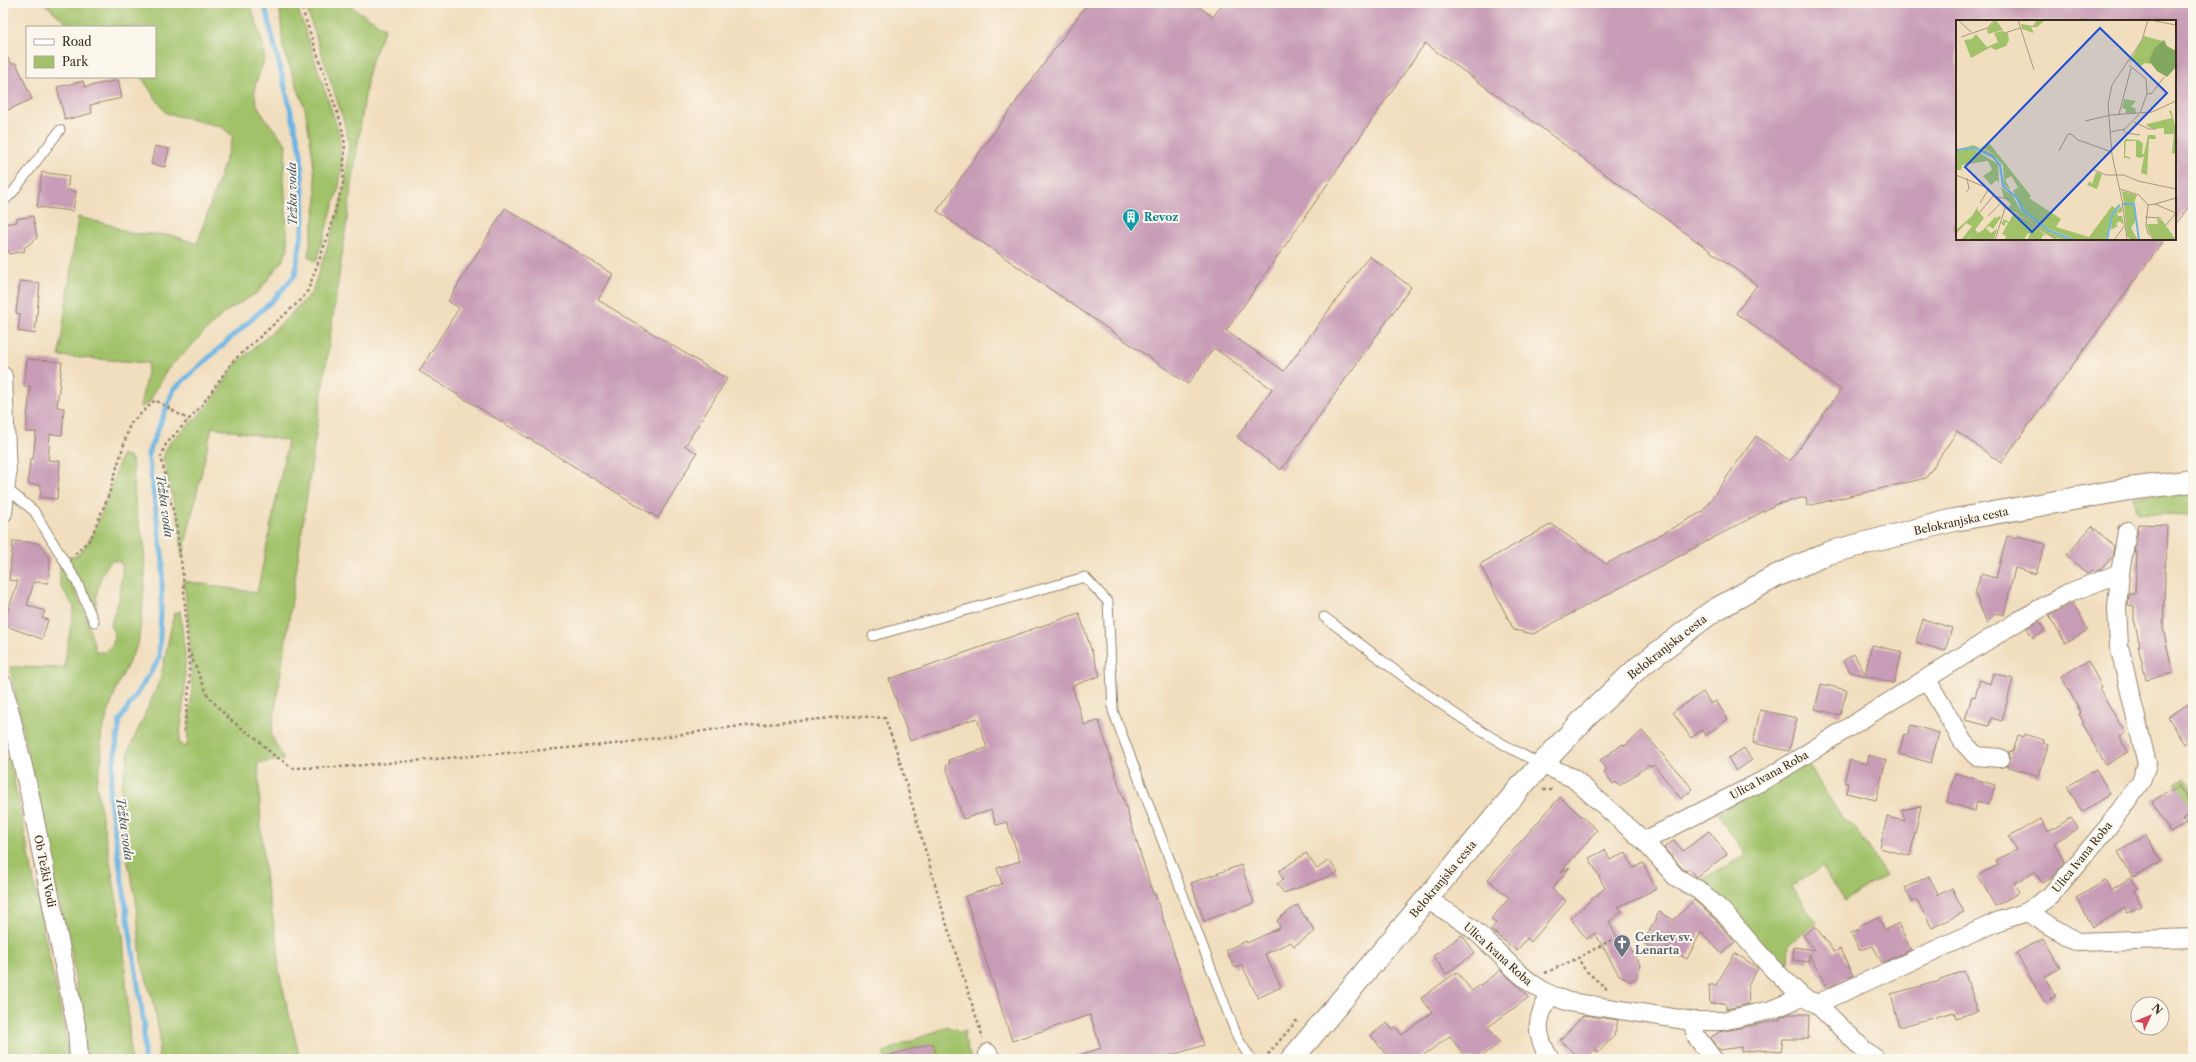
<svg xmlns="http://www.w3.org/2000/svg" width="2196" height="1062" font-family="'Libre Caslon Text',serif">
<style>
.green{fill:#a2c26a;stroke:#6e7644}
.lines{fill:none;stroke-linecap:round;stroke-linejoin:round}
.stream{stroke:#6ab4e3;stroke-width:5}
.building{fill:#c89cb6}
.lane-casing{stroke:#96846e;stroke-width:11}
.street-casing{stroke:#96846e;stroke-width:20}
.primary-casing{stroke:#96846e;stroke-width:24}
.path{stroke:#96846e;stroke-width:2.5;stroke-dasharray:3 3;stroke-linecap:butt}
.lane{stroke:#fff;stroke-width:9}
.street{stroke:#fff;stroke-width:18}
.primary{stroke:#fff;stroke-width:22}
.labels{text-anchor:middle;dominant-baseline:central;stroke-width:4;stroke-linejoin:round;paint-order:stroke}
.culture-label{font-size:11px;font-weight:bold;fill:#0d838f;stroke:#fbf7ec;text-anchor:start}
.street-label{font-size:11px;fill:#3b2a1e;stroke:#fbf7ec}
.worship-label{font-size:11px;font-weight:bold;fill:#5b616d;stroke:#fbf7ec;text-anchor:start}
.water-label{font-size:12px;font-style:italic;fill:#4b5a63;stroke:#fbf7ec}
.inset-river{fill:none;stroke:#6ab4e3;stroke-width:2}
.inset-road{fill:none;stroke:#a8967e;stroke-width:1}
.view{fill:#1d4ed8;fill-opacity:0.15;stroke:#1d4ed8;stroke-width:2}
.inset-edge{fill:none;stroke:#3b2a1e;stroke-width:2}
</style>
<rect width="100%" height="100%" fill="#fbf7ec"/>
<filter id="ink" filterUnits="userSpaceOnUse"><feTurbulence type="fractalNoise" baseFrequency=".025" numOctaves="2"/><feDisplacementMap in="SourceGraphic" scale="8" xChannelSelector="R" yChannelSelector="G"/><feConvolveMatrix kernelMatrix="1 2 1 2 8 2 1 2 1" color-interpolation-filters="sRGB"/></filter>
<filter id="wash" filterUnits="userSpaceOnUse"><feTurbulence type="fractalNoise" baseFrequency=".012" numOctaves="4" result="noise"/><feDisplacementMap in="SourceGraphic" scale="16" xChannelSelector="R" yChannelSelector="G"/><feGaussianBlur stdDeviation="0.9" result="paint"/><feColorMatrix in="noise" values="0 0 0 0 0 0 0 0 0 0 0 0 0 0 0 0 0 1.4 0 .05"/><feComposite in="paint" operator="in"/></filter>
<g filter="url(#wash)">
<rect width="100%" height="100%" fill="#f1debe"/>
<g class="green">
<path d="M44 3H250C254 19 263 37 264 54 265 64 257 76 255 86 251 109 274 127 286 144L284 177 288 249 283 260 258 292 224 313 166 371 149 403 140 407 149 363 59 356 78 217 111 225 128 233 171 235 197 244 233 137 222 127 166 113 141 77H155V27H71Z"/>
<path d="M277 3H296L339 133 342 165 339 187 316 262 308 256 317 199 312 151 305 108 283 48 280 10Z"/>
<path d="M305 3H345L385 28 369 68 289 620 271 735 284 760 258 763 261 828 266 883 278 945 279 972 300 1059H158L160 1037 154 1006 141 960 136 900 123 840 121 787 130 748 160 680 174 614 180 611 185 653V689L179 744 187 747 192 686 189 627 184 581 257 593 288 441 212 427 182 558 180 529 163 457 170 442 199 415 216 395 236 364 282 323 312 292 334 226 345 186 349 143 344 122Z"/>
<path d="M122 454 132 459 136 512 144 543 145 575 142 615 138 644 117 686 101 735 102 758 96 783 123 935 131 1059H86L70 942 50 867 10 667 64 668 74 607 60 585V559L85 613 96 652H105L113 644 115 634 110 626 119 599 123 567 119 561H110C99 577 97 586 96 605L90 606 87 591 67 557C69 557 74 557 76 556 95 545 114 476 122 454Z"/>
<path d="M2193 488V536L2190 515 2138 513 2133 497Z"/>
<path d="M3 759H9C23 817 32 875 44 933 53 975 63 1016 69 1059H3Z"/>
<path d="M1807 763 1844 821 1857 830 1886 875 1844 901 1822 867 1791 886 1816 923 1789 944 1788 962 1779 963 1703 879 1746 855 1717 813Z"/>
<path d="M2185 778 2193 790V817L2174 784Z"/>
<path d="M947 1027 956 1029 959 1032 965 1031 964 1038 971 1059H885L883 1052Z"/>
</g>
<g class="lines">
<path class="stream" d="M144 1059V1024L109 795 120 720 159 659 163 562 148 454 174 389 273 300 295 275 304 220 301 152 264 3"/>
</g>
<g id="blocks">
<g class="building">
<path d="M1088 3H1194L1213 17 1223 3H2193V201L2175 225V21H1957V239H2165L2001 463 1957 431 1926 478 1807 506 1806 497 1777 504 1533 634 1514 630 1480 564 1552 524 1606 564 1702 512 1756 436 1790 461 1841 390 1736 313 1757 285 1425 43 1226 331 1284 371 1369 256 1411 287 1281 470 1237 437 1272 389 1214 348 1188 384 937 211Z"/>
<path d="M3 51 12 64 16 63 32 99 8 110 3 98Z"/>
<path d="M118 80 122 98 90 105 92 113 65 120 57 87 83 81 85 87Z"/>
<path d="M155 146 169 149 165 167 151 164Z"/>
<path d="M42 172 69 176 67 190 76 191 73 211 37 207Z"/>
<path d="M505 208 613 274 598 300 727 379 685 446 697 453 658 518 419 371 459 308 448 301Z"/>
<path d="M33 216 37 238 24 248 25 251 9 254 8 250 3 251V224L17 222 16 219Z"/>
<path d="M20 281 40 283 35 334 18 331 20 314 16 313Z"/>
<path d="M27 359 62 362 57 407 64 408 62 435 50 434 48 460 60 461 57 499 40 497 41 485 28 484 30 459H33L36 432H26L30 386H24Z"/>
<path d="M2139 524 2167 525 2163 629 2173 673 2146 679 2138 646H2140L2134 619V607L2128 606 2129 594H2135L2137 552H2134Z"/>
<path d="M2092 526 2114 546 2112 557 2101 569 2095 572 2093 570 2087 574 2066 555Z"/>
<path d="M2007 536 2017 538 2018 536 2045 544 2036 574 2015 568 2004 615 1995 613 1987 623 1975 594 1981 574 1996 578Z"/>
<path d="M13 541 38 543 50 559 48 583 34 582 27 605 45 611 42 618 48 620 42 639 3 625 18 581 9 580Z"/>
<path d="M2073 603 2088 630 2065 643 2049 616Z"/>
<path d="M1079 613 1100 676 1072 686 1084 725 1099 721 1153 894H1155L1204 1045 1160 1059H1078L1077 1056 1101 1048 1090 1015 1012 1041 965 896 1002 884 997 868 1020 861 1007 822 996 825 991 810 963 819 946 766 950 764 948 760 987 748 977 718 910 741 889 679Z"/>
<path d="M1923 619 1952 628 1945 651 1916 642Z"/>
<path d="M2039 621 2045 631 2033 638 2027 628Z"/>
<path d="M1872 645 1902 652 1894 683 1850 672 1843 661 1854 654 1865 674Z"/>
<path d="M2088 661 2102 687 2099 688 2125 733 2119 737 2128 752 2106 765 2082 724 2084 723 2079 714 2081 713 2061 676Z"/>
<path d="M1993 673 2013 679 2002 721 1991 718 1989 726 1965 720 1972 696 1975 697 1980 680 1990 684Z"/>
<path d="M1821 684 1847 690 1840 715 1815 709Z"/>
<path d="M1703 692 1711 704 1716 701 1728 719 1705 736 1702 730 1691 738 1673 712Z"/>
<path d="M2193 701V738L2185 744 2168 717Z"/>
<path d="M1760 710 1797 718 1789 751 1753 743Z"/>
<path d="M1911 725 1939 733 1931 763 1899 754 1904 734 1908 735Z"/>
<path d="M1642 731 1693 789 1681 799 1654 765 1651 767 1649 765 1619 786 1616 782 1613 784 1604 772 1607 770 1600 760 1623 744 1625 746Z"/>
<path d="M2025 734 2044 740 2043 743 2048 745 2039 776 2006 766 2010 759 2009 751 2013 752 2018 735 2024 737Z"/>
<path d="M1744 748 1752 760 1736 771 1728 758Z"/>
<path d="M1869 755 1886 760 1876 800 1846 793 1848 783 1844 782 1850 760 1867 764Z"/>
<path d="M2096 769 2110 794 2082 812 2067 786Z"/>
<path d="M1955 773 1995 785 1989 805 1977 801 1975 811 1947 802Z"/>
<path d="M2179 786 2193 810V814L2183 819 2186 823 2170 832 2152 801Z"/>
<path d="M1560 797 1597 830 1561 872 1570 867 1552 889 1566 901 1531 942 1527 938 1517 951 1491 930 1496 923 1491 919 1509 898 1488 879Z"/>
<path d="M1921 806 1910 856 1880 848 1887 817 1905 821 1902 810Z"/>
<path d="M2071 818 2078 828 2054 843 2065 862 2052 877 2042 883 2035 872 2014 883 2019 893 1995 906 1978 875 1998 865 1996 860 2017 850 2009 837 2038 820 2041 819 2048 832Z"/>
<path d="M1709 831 1727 854 1697 877 1689 868 1686 871 1683 869 1664 848 1674 840 1683 851Z"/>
<path d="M2146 835 2161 861 2133 877 2118 852Z"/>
<path d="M1605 850 1610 860 1626 853 1633 868 1643 863 1656 889 1618 907 1622 911 1609 922 1621 945 1627 942 1640 964 1637 978 1630 981 1619 975 1595 933 1587 939 1570 918 1605 888 1589 858Z"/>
<path d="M1306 853 1317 869 1329 860 1338 873 1284 893 1277 884 1283 880 1279 871Z"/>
<path d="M1241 865 1254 903 1204 921 1191 883Z"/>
<path d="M1929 876 1938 895 1952 888 1964 912 1932 928 1917 900 1912 902 1905 888Z"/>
<path d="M2131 877 2138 888 2135 890 2141 906 2127 913 2125 908 2093 927 2076 898 2105 881 2111 890Z"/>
<path d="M1694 900 1715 919 1735 942 1722 954 1701 932 1687 959 1666 948 1663 953 1643 943 1659 912 1674 920Z"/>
<path d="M1297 905 1315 931 1294 946 1291 942 1265 954 1281 987 1258 998 1242 965 1235 968 1226 950 1246 941 1247 943 1280 928 1277 920Z"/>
<path d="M1878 917 1885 930 1898 924 1911 950 1882 963 1873 946 1859 950 1851 933 1860 929 1859 926Z"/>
<path d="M1815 926 1834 952 1840 949 1853 976 1827 988 1809 954V962L1793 960 1794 947 1814 950 1803 935Z"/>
<path d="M1462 935 1475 953 1446 974 1433 956Z"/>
<path d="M2043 938 2060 968 2044 977 2056 996 2045 1003 2016 953Z"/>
<path d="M1735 953 1758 968 1748 986 1749 1004 1726 1009V1003L1710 1004 1709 985H1716Z"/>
<path d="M1501 970 1529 997 1488 1027 1500 1043 1478 1059H1466L1450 1036 1418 1059H1389L1371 1035 1387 1023 1392 1029 1396 1027 1402 1035 1432 1012 1421 998 1457 972 1472 991Z"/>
<path d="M1964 971 1978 1011 1956 1018 1954 1012 1899 1027 1891 994 1940 981V979Z"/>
<path d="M1789 1014H1809L1808 1039H1783L1781 1052 1757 1050 1741 1052V1047L1720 1050 1710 1038 1719 1032 1780 1020V1017Z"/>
<path d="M1584 1015 1618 1020 1614 1036 1598 1053 1595 1049 1585 1059H1580L1560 1040Z"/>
<path d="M933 1043 937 1059H891V1055Z"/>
</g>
</g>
</g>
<g filter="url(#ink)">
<use href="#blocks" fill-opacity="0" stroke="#96846e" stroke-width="1"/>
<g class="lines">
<g class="lane-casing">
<g id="lane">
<path d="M3 202 13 192 60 130"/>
<path d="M6 488 34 511 77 582 94 622"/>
<path d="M1324 617C1394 668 1463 727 1541 764"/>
<path d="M873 636 1085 577 1108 602 1113 711 1238 1039 1251 1059"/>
</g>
</g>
<g class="street-casing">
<g id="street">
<path d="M3 376 7 474 3 513"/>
<path d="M1927 680 1963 742 1976 756 2000 758"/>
<path d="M3 684 29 791 77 1030 79 1059"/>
<path d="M1541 764 1573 778 1644 841 1676 877 1700 891 1723 912 1770 966 1802 997 1817 1004 1864 1050 1876 1059"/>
<path d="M1644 841 1768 778 2020 620 2066 594 2120 573"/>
<path d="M1427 899C1443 910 1461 919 1475 931 1510 961 1523 987 1569 1002L1692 1021H1722L1771 1010 1802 997"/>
<path d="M2027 912 2077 942 2193 938"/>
<path d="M1817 1004 1999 921 2027 912 2050 896 2108 827 2141 781 2147 764 2119 646 2117 608 2120 573 2127 531"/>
<path d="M1692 1021 1696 1036 1713 1059"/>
<path d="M988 1053 991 1059"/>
<path d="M1550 1059C1535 1035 1535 1019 1550 996"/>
</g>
</g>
<g class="primary-casing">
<path id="primary" d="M1292 1059 1524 783 1587 716 1639 667 1713 611 1776 576 1828 553 1954 520 2129 489 2193 481"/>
</g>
<g class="path">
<path d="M75 554 91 538 109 494 130 424 155 400 189 420"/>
<path d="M188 649 208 696 229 719 256 738 272 754 293 768 339 767 615 744 724 728 852 716 885 718 897 752 948 929 983 1038"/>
<path d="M184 731 190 681 183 576 176 524 161 457 166 444 202 405 233 361 302 299 308 290 328 236 343 183 345 144 341 123 300 3"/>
<path d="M1543 790H1554"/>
<path d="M1545 973 1578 958"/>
<path d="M1607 989 1585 970 1578 958 1613 939"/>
<path d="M1264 1059 1298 1019"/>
</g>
<use href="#lane" class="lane"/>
<use href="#street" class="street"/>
<use href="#primary" class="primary"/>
</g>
</g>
<defs>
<g id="building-pin" transform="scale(0.9)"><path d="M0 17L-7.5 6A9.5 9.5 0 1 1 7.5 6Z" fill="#0f9aa8" stroke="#fbf7ec"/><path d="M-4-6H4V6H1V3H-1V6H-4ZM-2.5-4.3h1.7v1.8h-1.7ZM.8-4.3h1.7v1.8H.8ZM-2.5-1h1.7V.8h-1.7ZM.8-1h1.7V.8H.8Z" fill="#fff"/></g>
<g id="church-pin" transform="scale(0.9)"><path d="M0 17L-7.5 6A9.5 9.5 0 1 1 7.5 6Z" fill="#6b7280" stroke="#fbf7ec"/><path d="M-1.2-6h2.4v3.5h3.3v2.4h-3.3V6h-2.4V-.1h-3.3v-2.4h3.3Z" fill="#fff"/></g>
</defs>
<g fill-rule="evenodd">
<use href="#building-pin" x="1131" y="217"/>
<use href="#church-pin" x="1622" y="943"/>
</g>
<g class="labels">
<g class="culture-label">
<text x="1144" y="217">Revoz</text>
</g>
<g class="street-label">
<text transform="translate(1961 521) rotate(-12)">Belokranjska cesta</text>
<text transform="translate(1667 647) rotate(-38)">Belokranjska cesta</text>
<text transform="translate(1769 775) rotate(-29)">Ulica Ivana Roba</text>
<text transform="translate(2082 857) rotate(-51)">Ulica Ivana Roba</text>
<text transform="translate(45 871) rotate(79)">Ob Težki Vodi</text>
<text transform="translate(1443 879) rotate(-50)">Belokranjska cesta</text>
<text transform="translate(1498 954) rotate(42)">Ulica Ivana Roba</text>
</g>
<g class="worship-label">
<text x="1635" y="937">Cerkev sv.<tspan x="1635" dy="13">Lenarta</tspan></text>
</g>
<g class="water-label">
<text transform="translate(292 194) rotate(-91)">Težka voda</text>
<text transform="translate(165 506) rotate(82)">Težka voda</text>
<text transform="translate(125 829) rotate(82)">Težka voda</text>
</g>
</g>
<g transform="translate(1956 20)">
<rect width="220" height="220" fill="#f1debe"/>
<path d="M40 0 47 10 32 14 31 9ZM81 0 88 1 81 7H75L78 13 66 9 65 4 77 6ZM47 11 52 14 53 20 50 26 39 30 35 27 15 38 8 20 16 19 20 14 31 27 42 22 38 13ZM188 16 207 21 198 28 194 44 189 43 185 46 176 40 173 43ZM168 79 180 81 175 87 179 88 180 93H169L170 89 166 88ZM215 90 220 109V134L216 133 218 114H208V108L197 109 191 106V104L216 98 213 91ZM192 115H199L200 119H193L191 155 185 153 188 136 185 138 180 137V121H170L169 136 174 137V141L173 138H168V124L169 119 182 120 187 123 186 134H188ZM34 124 75 176 73 178 105 199 100 207 133 217 156 186 159 188 165 182 155 195 150 220H120L91 208 66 188 57 171 62 167 55 156 49 160 55 170 48 165 47 145 41 139 21 128 0 130 17 125 40 135 25 127ZM18 129 42 144 43 163 41 160 35 165 27 156 36 150 32 141 6 145 5 150H0V131ZM140 152 146 154 141 169 131 165 134 161 136 164ZM45 167 57 176 64 189 91 210 114 220 98 218 52 188 55 184 48 178ZM166 171 181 175 178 183H168ZM168 184H176L179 189V202L175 208 182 220H175L171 216ZM22 186 21 189 28 198 11 220H5L16 206 10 203 0 214V210L16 196ZM166 186V192L161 193 162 196H166L168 205 163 201 160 204 162 206 155 210 156 196ZM58 193 82 209 91 216 87 215 85 220H71L74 214 72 213 68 220H49L50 216 46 214 52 203 49 202V206L45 204 48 199 53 202ZM43 196 45 197 37 209 33 206 30 208 35 213 41 209 38 219 12 220 19 209 22 213 27 210 39 197 41 198ZM201 198 206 200 220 220H199L193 213 191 204H202Z" fill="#a2c26a"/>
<path d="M208 20 211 26 220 31V47L211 57 201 51 193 41 198 28Z" fill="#81a85e"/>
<path class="inset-river" d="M0 130 19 128 37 137 44 145 47 166 61 178 66 189 92 210 117 220M167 184H178L183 220M151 220 156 195 164 185"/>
<path class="inset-road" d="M2 0 15 12M62 0 78 50M194 0 220 5M49 13 64 8M5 17 31 8 39 0M173 45 190 59 191 74 184 93M191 74 196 73 208 57M163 94 175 48M129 101 155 95 196 92 220 81M178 102 193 109H200M167 110 170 113 184 115M154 112 169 109 183 94M103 131 112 114H115L122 120 156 132M136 149 150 155H168L182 161 220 169M0 155 29 167 49 188 101 220M164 169 183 175 192 185 199 184 220 193M10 172 13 169 11 158M41 177 54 179M24 183 32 170M199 184 220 178M192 185 190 205 192 214 199 220M24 192 38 175M32 196 45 183M189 197 205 198M210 205 220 193M39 220 49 188M158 220 169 205M171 220 166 180 156 135 152 84 156 65 186 20 192 0"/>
<path class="view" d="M144 8 211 73 76 212 9 147Z"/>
<rect width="220" height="220" class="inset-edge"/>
</g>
<rect width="2196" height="1062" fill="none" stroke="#fbf7ec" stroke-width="16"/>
<rect x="26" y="26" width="130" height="52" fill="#fbf7ec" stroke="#aea59a"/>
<rect x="34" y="39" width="20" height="6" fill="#ffffff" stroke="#aea59a"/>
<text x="62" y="46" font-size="12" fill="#3b2a1e">Road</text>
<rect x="34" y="56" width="20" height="12" fill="#a2c26a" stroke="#aea59a"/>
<text x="62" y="66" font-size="12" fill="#3b2a1e">Park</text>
<g transform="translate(2150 1016) rotate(46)"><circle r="19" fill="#fbf7ec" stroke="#aea59a"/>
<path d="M0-3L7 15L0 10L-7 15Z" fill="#d1495b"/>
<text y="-6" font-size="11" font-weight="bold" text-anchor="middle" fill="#3b2a1e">N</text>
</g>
</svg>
